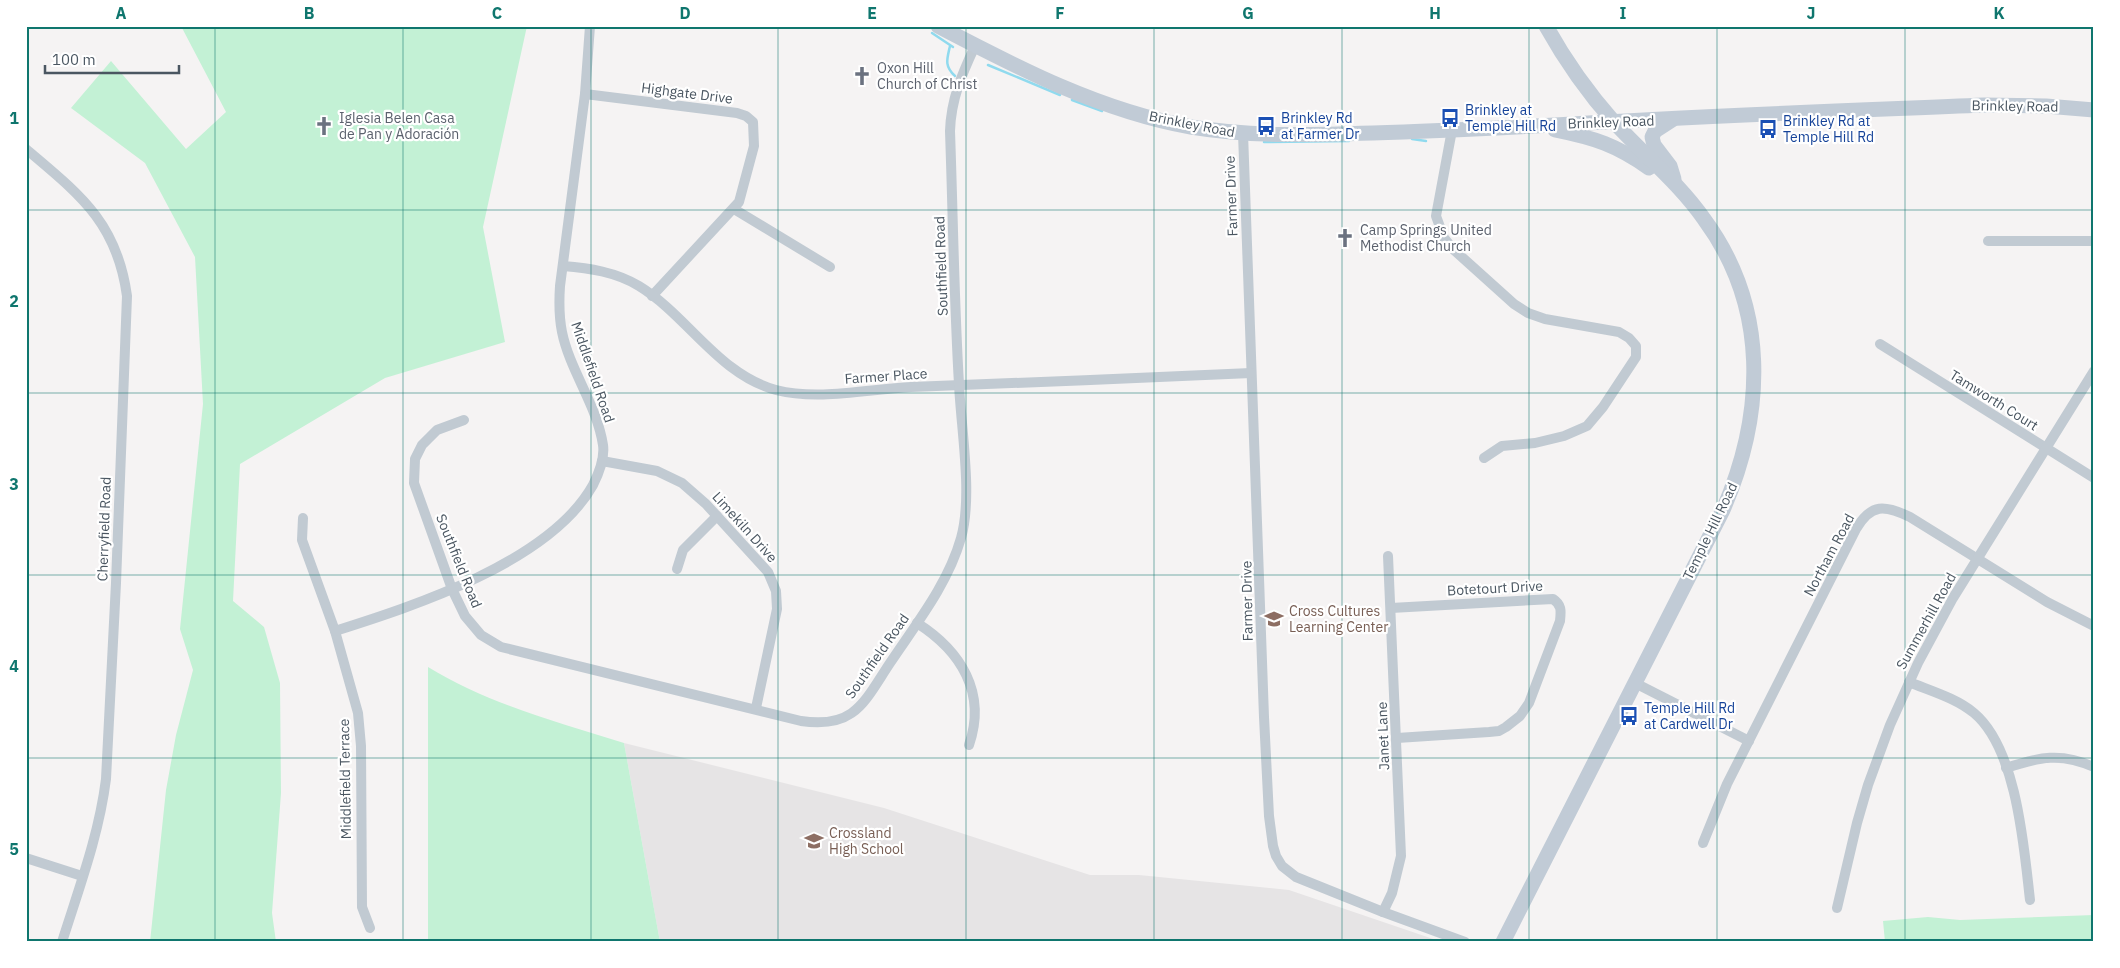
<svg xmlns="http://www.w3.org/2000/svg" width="2120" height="968" font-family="'IBM Plex Sans',sans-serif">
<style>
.education{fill:#e6e4e5}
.green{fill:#c3f1d5}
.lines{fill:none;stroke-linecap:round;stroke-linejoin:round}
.stream{stroke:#90daee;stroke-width:2.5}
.street{stroke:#c1cad2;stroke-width:10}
.secondary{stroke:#c1cbd6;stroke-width:15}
.grid{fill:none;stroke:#0f766e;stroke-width:1;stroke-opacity:0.55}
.labels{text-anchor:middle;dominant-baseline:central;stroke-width:4.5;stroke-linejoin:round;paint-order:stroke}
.worship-label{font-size:14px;fill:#5b616d;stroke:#fff;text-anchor:start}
.street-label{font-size:14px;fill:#4a5661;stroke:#fff}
.transit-label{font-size:14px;fill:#164399;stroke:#fff;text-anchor:start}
.education-label{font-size:14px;fill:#785e54;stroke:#fff;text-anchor:start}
.neatline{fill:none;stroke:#0f766e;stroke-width:2}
.grid-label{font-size:16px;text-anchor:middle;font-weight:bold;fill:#0f766e}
</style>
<rect width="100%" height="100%" fill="#f5f3f3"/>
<path class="education" d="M624 743 884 808 1090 875H1139L1289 890 1442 942H660Z"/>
<g class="green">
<path d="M181 26H527L483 227 505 342 385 378 240 464 233 601 264 627 280 683 281 793 272 913 276 942H150L166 790 176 735 193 670 180 629 203 404 195 257 145 163 71 108 111 61 186 149 226 112Z"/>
<path d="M428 667C488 704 557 722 624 743L660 942H428Z"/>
<path d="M2094 915V942H1885L1883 921 1928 917 1960 920Z"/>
</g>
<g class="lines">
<g class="stream">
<path d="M932 33 953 47"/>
<path d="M950 46C947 59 944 66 955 76"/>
<path d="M988 65 1060 95"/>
<path d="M1072 100 1102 111"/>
<path d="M1412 139 1426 141"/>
<path d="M1264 142 1349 141"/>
</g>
<g class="street">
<path d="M585 94 737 113 746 116 753 122 754 146 739 202 652 296"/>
<path d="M1452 130 1436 216 1444 238 1454 250 1514 304 1528 313 1545 319 1619 332 1629 338 1636 346V357L1603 407 1587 426 1564 436 1535 443 1502 446 1484 458"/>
<path d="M1243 133 1264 717 1269 816 1273 846 1276 856 1282 866 1296 877 1383 912 1465 942"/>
<path d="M26 149C79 194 117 222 127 296L116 583 106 779C99 835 79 888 62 942"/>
<path d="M734 209 830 267"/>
<path d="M1988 241H2094"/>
<path d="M563 266C589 268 616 272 639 286 688 316 718 374 776 390 819 401 868 389 911 387 1024 383 1138 378 1251 373"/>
<path d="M1880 344 2094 478"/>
<path d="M464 420 437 430 422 445 415 459 414 483 452 589 465 616 481 635 501 647 801 721C855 729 864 702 890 663 916 624 948 584 961 538 973 496 961 429 959 384 954 300 953 215 950 131 951 99 962 74 975 46"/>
<path d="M602 461 657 471 682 483 706 504 768 572 776 591 777 609 756 708"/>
<path d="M303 518 302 540 335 631 358 713 361 746 362 907 370 928"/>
<path d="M677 569 683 550 717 516"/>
<path d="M1391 608 1553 599C1562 605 1561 611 1560 621L1529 703 1520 716 1506 727 1499 731 1489 732 1397 738"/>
<path d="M917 623C961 651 987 693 969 745"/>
<path d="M335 631C414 606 550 562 593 485 599 473 605 459 603 445 597 405 570 371 562 332 559 317 559 301 560 286L585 94 590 26"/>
<path d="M1909 682C1931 691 1956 698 1974 713 2017 749 2024 848 2030 900"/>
<path d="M1635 683 1749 741"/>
<path d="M2006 768C2039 757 2061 752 2094 767"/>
<path d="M1703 843 1727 784 1856 529C1871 503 1885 505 1910 517L2047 602 2094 626"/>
<path d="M26 858 82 876"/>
<path d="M1837 908 1857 823 1868 785 1890 725 1918 663 1953 598 2094 371"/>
<path d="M1383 912 1392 893 1401 856 1388 556"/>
</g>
<g class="secondary">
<path d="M938 26C1018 68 1101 111 1191 127 1252 137 1312 135 1373 133 1434 131 1495 128 1555 125 1698 116 1841 111 1984 105L2046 106 2094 110"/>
<path d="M1672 120 1655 131 1652 137 1654 145 1670 166 1674 179"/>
<path d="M1555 130C1595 138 1616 145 1649 168"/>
<path d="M1503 942 1723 510C1765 413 1769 307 1704 219 1679 183 1643 154 1614 122 1588 93 1565 60 1546 26"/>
</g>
</g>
<path class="grid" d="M215 26V942M403 26V942M591 26V942M778 26V942M966 26V942M1154 26V942M1342 26V942M1529 26V942M1717 26V942M1905 26V942M26 210H2094M26 393H2094M26 575H2094M26 758H2094"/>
<defs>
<g id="church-bare" transform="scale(1.5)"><path d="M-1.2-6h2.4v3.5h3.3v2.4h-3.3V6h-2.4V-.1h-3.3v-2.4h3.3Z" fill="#6b7280" stroke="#fff" stroke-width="2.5" paint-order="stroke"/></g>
<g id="bus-bare" transform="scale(1.5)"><path d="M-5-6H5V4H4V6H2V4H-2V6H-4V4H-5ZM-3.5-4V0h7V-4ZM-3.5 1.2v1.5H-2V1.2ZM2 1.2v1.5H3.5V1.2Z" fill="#1a4fb4" stroke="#fff" stroke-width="2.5" paint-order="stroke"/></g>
<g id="school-bare" transform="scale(1.5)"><path d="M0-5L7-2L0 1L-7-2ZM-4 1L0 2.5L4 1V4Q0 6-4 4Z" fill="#8d6e63" stroke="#fff" stroke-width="2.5" paint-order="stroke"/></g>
</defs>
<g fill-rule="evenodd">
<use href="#church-bare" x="862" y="76"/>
<use href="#bus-bare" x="1450" y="118"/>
<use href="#church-bare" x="324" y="126"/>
<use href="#bus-bare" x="1266" y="126"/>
<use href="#bus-bare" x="1768" y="129"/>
<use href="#church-bare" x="1345" y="238"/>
<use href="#school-bare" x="1274" y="619"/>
<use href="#bus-bare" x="1629" y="716"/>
<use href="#school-bare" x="814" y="841"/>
</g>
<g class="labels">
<g class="worship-label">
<text x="877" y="68">Oxon Hill<tspan x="877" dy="16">Church of Christ</tspan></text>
<text x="339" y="118">Iglesia Belen Casa<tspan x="339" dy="16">de Pan y Adoración</tspan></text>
<text x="1360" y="230">Camp Springs United<tspan x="1360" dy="16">Methodist Church</tspan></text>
</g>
<g class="street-label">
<text transform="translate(687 93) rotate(7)">Highgate Drive</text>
<text transform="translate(2015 106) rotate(1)">Brinkley Road</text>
<text transform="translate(1611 122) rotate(-2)">Brinkley Road</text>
<text transform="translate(1192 124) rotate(11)">Brinkley Road</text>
<text transform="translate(1231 196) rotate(-92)">Farmer Drive</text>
<text transform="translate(941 266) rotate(-92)">Southfield Road</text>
<text transform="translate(593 372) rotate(71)">Middlefield Road</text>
<text transform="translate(886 376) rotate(-4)">Farmer Place</text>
<text transform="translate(1994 400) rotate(32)">Tamworth Court</text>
<text transform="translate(745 527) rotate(48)">Limekiln Drive</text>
<text transform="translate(104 529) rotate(-88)">Cherryfield Road</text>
<text transform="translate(1710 531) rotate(-64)">Temple Hill Road</text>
<text transform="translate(1829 555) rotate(-62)">Northam Road</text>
<text transform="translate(459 561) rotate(68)">Southfield Road</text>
<text transform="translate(1495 588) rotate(-3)">Botetourt Drive</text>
<text transform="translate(1247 601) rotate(-91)">Farmer Drive</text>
<text transform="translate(1926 621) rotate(-61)">Summerhill Road</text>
<text transform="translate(877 656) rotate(-55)">Southfield Road</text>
<text transform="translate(1383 736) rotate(-92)">Janet Lane</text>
<text transform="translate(345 779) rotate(-91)">Middlefield Terrace</text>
</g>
<g class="transit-label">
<text x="1465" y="110">Brinkley at<tspan x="1465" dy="16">Temple Hill Rd</tspan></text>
<text x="1281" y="118">Brinkley Rd<tspan x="1281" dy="16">at Farmer Dr</tspan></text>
<text x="1783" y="121">Brinkley Rd at<tspan x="1783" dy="16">Temple Hill Rd</tspan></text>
<text x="1644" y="708">Temple Hill Rd<tspan x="1644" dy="16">at Cardwell Dr</tspan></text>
</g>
<g class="education-label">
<text x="1289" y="611">Cross Cultures<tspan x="1289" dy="16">Learning Center</tspan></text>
<text x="829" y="833">Crossland<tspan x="829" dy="16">High School</tspan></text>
</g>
</g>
<rect width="2120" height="968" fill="none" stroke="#ffffff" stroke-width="55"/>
<path d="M45 65v8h134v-8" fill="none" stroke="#4a5661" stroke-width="2.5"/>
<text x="52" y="65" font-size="15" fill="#4a5661" stroke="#ffffff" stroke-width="4" paint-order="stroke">100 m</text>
<rect x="28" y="28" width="2064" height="912" class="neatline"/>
<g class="grid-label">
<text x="121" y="19">A</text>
<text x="309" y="19">B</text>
<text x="497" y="19">C</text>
<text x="685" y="19">D</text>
<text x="872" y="19">E</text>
<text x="1060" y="19">F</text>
<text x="1248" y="19">G</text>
<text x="1435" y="19">H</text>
<text x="1623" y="19">I</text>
<text x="1811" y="19">J</text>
<text x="1999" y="19">K</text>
<text x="14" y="124">1</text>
<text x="14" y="307">2</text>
<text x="14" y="490">3</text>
<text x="14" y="672">4</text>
<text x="14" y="855">5</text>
</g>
</svg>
